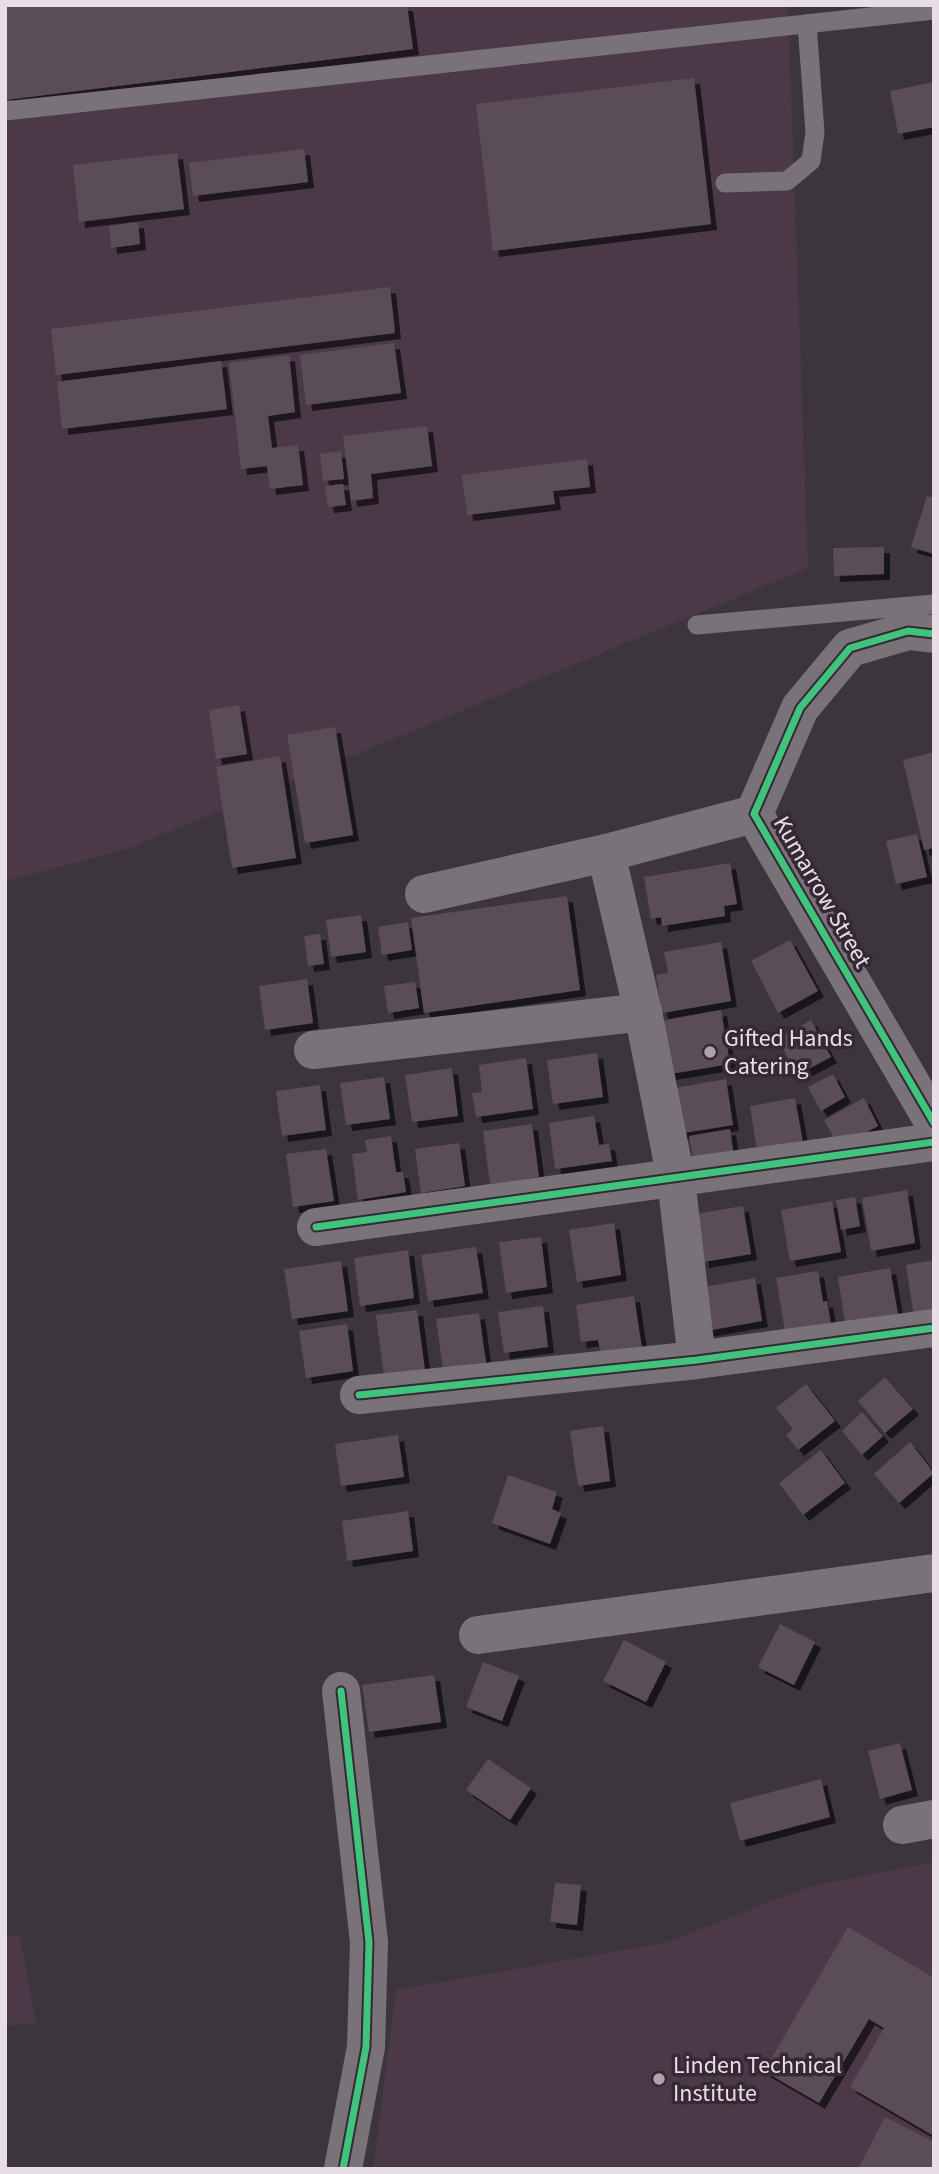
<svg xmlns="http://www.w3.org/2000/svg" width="939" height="2174" font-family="'Source Sans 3',sans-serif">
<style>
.built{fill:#4b3948}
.building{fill:#5a4d58;filter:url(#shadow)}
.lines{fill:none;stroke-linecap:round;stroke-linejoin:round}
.lane{stroke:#797278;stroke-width:19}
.street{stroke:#797278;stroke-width:38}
.cycleway-casing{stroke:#362834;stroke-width:11}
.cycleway{stroke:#40c37c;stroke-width:7}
.poi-dot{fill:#aca4aa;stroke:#362834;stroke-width:2.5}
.labels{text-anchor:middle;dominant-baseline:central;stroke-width:7;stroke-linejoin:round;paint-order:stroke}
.street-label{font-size:24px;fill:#e8dfe6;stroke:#362834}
.poi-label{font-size:24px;fill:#e8dfe6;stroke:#362834;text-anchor:start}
</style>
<defs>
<filter id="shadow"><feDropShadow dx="6" dy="6" stdDeviation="0" flood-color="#0009"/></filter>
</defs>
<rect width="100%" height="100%" fill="#3c363c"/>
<g class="built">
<path d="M5 5H788L808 568 125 850 5 881Z"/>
<path d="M934 1862V2169H373L396 1990 664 1943 811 1886Z"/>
<path d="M20 1936 36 2023 5 2026V1937Z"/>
</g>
<g class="building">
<path d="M5 5H407L413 49 5 100Z"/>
<path d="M694 78 711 224 493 251 476 104Z"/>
<path d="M934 82V127L898 134 890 91Z"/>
<path d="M304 149 308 182 193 196 189 163Z"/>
<path d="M177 153 184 209 79 222 73 165Z"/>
<path d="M138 222 140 244 111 248 109 226Z"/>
<path d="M390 287 395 333 56 375 51 329Z"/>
<path d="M394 343 401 393 306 405 300 355Z"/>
<path d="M289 355 295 412 268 416 272 448 298 445 303 485 270 489 267 466 241 469 229 363Z"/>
<path d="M221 361 227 409 62 429 57 382Z"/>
<path d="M427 426 432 466 371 474 373 498 351 501 343 436Z"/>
<path d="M341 451 344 479 323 481 320 454Z"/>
<path d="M587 459 590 487 553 491 555 504 467 515 462 475Z"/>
<path d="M343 484 346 505 328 507 325 486Z"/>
<path d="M927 496 934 498V554L911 547Z"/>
<path d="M884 547V574L834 576 833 548Z"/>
<path d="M239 705 247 754 216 759 209 710Z"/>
<path d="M335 727 353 835 305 843 287 735Z"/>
<path d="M934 752V848L924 850 903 760Z"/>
<path d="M280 756 296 858 232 868 216 767Z"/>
<path d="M917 834 927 877 896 884 886 841Z"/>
<path d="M730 863 737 904 724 906 725 916 662 926 661 917 651 919 644 877Z"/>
<path d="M567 896 580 990 424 1013 411 918Z"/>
<path d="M361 915 366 952 331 957 326 920Z"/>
<path d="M408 922 412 950 382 955 378 927Z"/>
<path d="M320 934 324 964 308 966 304 936Z"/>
<path d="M790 940 818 991 778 1013 751 961Z"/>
<path d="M721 942 731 1001 662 1013 656 975 668 973 664 952Z"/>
<path d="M307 979 313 1023 265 1030 259 986Z"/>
<path d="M415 982 419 1008 388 1013 384 986Z"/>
<path d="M721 1010 730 1064 670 1074 661 1021Z"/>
<path d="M811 1020 831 1057 797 1075 778 1039Z"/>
<path d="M597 1053 603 1097 553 1104 547 1060Z"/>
<path d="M526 1058 533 1109 476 1117 472 1093 482 1092 479 1065Z"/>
<path d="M452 1068 458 1116 412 1122 405 1075Z"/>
<path d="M833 1074 845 1097 821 1111 808 1087Z"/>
<path d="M384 1077 390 1119 346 1125 340 1083Z"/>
<path d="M726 1079 733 1125 677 1134 670 1089Z"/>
<path d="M320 1085 326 1130 282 1136 276 1091Z"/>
<path d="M795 1098 803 1143 757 1151 750 1106Z"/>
<path d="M864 1098 878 1126 839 1147 824 1120Z"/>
<path d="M594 1116 599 1145 609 1144 612 1161 555 1169 549 1123Z"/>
<path d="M532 1124 539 1177 490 1184 483 1131Z"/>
<path d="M730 1129 734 1157 694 1164 689 1136Z"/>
<path d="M391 1136 396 1172H403L406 1192 358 1200 352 1154 367 1152 365 1140Z"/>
<path d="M459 1143 465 1186 421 1193 415 1149Z"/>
<path d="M326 1149 334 1201 293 1207 286 1154Z"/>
<path d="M907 1190 915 1243 871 1251 862 1198Z"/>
<path d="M855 1197 860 1226 841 1230 836 1200Z"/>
<path d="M832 1201 841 1252 790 1261 781 1210Z"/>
<path d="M743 1206 751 1254 703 1262 695 1214Z"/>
<path d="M614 1223 621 1275 577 1282 569 1230Z"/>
<path d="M541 1237 547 1287 506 1293 499 1242Z"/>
<path d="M476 1247 483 1293 428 1301 421 1255Z"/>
<path d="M408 1250 414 1298 360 1306 354 1258Z"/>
<path d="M934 1260V1320L915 1324 906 1265Z"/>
<path d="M341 1261 348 1311 292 1319 284 1269Z"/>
<path d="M890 1268 900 1326 847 1335 838 1277Z"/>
<path d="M818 1271 823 1302 827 1301 831 1324 785 1332 776 1278Z"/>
<path d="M755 1278 762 1321 700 1332 693 1289Z"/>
<path d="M634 1296 642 1349 601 1355 598 1340 581 1342 576 1305Z"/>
<path d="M543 1306 548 1347 504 1353 498 1312Z"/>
<path d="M417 1310 426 1378 385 1384 376 1315Z"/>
<path d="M479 1313 487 1370 444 1376 436 1319Z"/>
<path d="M347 1324 353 1371 306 1378 299 1331Z"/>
<path d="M885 1377 913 1409 885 1433 858 1401Z"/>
<path d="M806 1384 835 1421 798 1450 786 1435 793 1429 776 1408Z"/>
<path d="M862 1412 883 1436 862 1455 842 1431Z"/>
<path d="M603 1426 610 1481 578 1486 570 1431Z"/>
<path d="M398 1435 404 1477 341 1486 335 1444Z"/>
<path d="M910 1442 934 1473 899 1503 874 1474Z"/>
<path d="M821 1450 845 1483 803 1515 779 1483Z"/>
<path d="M508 1475 557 1492 552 1509 561 1513 550 1544 492 1523Z"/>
<path d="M408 1511 413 1551 347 1561 342 1521Z"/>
<path d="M780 1624 815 1642 794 1685 758 1667Z"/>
<path d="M624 1640 666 1662 646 1702 603 1681Z"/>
<path d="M483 1662 519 1676 502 1721 466 1707Z"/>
<path d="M434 1675 441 1722 369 1732 362 1685Z"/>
<path d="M900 1743 912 1790 880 1799 868 1751Z"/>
<path d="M488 1759 531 1788 510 1820 466 1790Z"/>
<path d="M821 1779 830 1817 740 1841 730 1803Z"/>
<path d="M555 1883 581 1885 577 1925 550 1922Z"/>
<path d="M848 1927 934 1978V2136L850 2087 884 2028 869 2019 819 2103 764 2071Z"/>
<path d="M885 2117 934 2142V2169H858Z"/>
</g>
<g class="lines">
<g class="lane">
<path d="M5 111 934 10"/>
<path d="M725 183 787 181 811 161 815 132 807 24"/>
<path d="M697 625 934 604"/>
</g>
<g class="street">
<path d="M934 634 908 631 850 648 800 708 754 814 934 1123"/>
<path d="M606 853 643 1012 676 1179 697 1360"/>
<path d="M424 894 606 853 754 814"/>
<path d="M313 1050 643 1012"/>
<path d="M316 1227 934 1142"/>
<path d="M359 1395 697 1360 934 1328"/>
<path d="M478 1635 934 1573"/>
<path d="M341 1691 369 1942 366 2047 343 2169"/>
<path d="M902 1825 934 1819"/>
</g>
<g class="cycleway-casing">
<g id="cycleway">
<path d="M934 634 908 631 850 648 800 708 754 814 934 1123"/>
<path d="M316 1227 934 1142"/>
<path d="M359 1395 697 1360 934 1328"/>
<path d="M341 1691 369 1942 366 2047 343 2169"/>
</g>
</g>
<use href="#cycleway" class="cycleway"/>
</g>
<g class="poi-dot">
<circle cx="710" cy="1052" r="7"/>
<circle cx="659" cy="2079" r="7"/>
</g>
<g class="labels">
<g class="street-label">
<text transform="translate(822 892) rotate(60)">Kumarrow Street</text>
</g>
<g class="poi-label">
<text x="724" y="1038">Gifted Hands<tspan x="724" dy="28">Catering</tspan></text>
<text x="673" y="2065">Linden Technical<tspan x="673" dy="28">Institute</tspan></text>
</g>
</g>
<rect width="939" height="2174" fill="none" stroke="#e8dfe6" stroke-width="14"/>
</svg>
